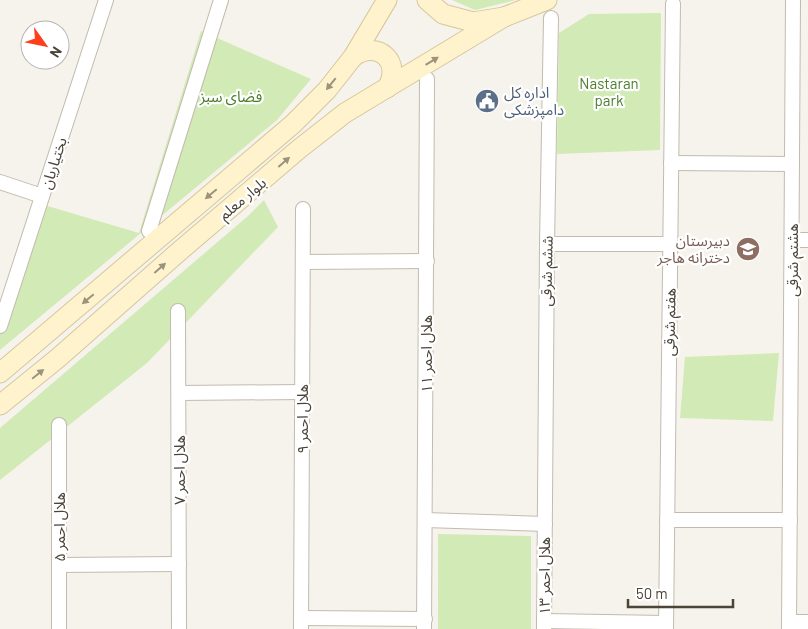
<svg xmlns="http://www.w3.org/2000/svg" width="808" height="629" font-family="Barlow,'Noto Sans Arabic',sans-serif">
<style>
.green{fill:#d2eab5}
.lines{fill:none;stroke-linecap:round;stroke-linejoin:round}
.street-casing{stroke:#c2bbae;stroke-width:16}
.secondary-casing{stroke:#d6c79b;stroke-width:21}
.street{stroke:#fff;stroke-width:14}
.secondary{stroke:#fff3cd;stroke-width:19}
.oneway{fill:#9c937c}
.labels{text-anchor:middle;dominant-baseline:central;stroke-width:4.5;stroke-linejoin:round;paint-order:stroke}
.park-label{font-size:15px;fill:#4a7f2a;stroke:#fff}
.service-label{font-size:15px;fill:#4e5e75;stroke:#fff;text-anchor:start}
.street-label{font-size:15px;fill:#4b4439;stroke:#fff}
.education-label{font-size:15px;fill:#785e54;stroke:#fff;text-anchor:end}
</style>
<rect width="100%" height="100%" fill="#f6f3ec"/>
<g class="green">
<path d="M452 0H516L475 10Z"/>
<path d="M661 13 660 150 557 154 559 33 589 14Z"/>
<path d="M201 31 311 79 277 120 0 350V319L34 202 139 233Z"/>
<path d="M264 200 278 227 147 363 0 480V428L248 216Z"/>
<path d="M779 353 773 421 680 418 685 357Z"/>
<path d="M438 534 531 536V629H438Z"/>
</g>
<g class="lines">
<g class="street-casing">
<g id="street">
<path d="M671 163 792 164"/>
<path d="M0 182 42 196"/>
<path d="M149 231 221 0"/>
<path d="M792 240H808"/>
<path d="M547 244H670"/>
<path d="M303 262 427 261"/>
<path d="M178 311 179 629"/>
<path d="M0 326 106 0"/>
<path d="M179 393 302 392"/>
<path d="M59 425V629"/>
<path d="M425 520 545 524"/>
<path d="M667 520H790"/>
<path d="M59 565 179 564"/>
<path d="M301 618 425 619"/>
<path d="M544 621 666 623"/>
<path d="M789 622H808"/>
<path d="M301 629 303 209"/>
<path d="M424 629 427 79"/>
<path d="M544 629 547 244 551 18"/>
<path d="M666 629 673 4"/>
<path d="M789 629 793 0"/>
</g>
</g>
<g class="secondary-casing">
<g id="secondary">
<path d="M427 0 443 14 473 22 504 17 547 0"/>
<path d="M353 57C378 39 403 62 387 88"/>
<path d="M0 373 293 124 327 90 353 57 387 0"/>
<path d="M0 405 58 358 175 255 299 149 345 113 504 17"/>
</g>
</g>
<use href="#street" class="street"/>
<use href="#secondary" class="secondary"/>
</g>
<defs><path id="oneway-solid" d="M-6-.8H1V-3.2L6.5 0L1 3.2V.8H-6Z" transform="scale(1.25)"/></defs>
<g class="oneway">
<use href="#oneway-solid" transform="translate(432 61) rotate(-31)"/>
<use href="#oneway-solid" transform="translate(331 84) rotate(129)"/>
<use href="#oneway-solid" transform="translate(284 162) rotate(-41)"/>
<use href="#oneway-solid" transform="translate(211 194) rotate(140)"/>
<use href="#oneway-solid" transform="translate(160 268) rotate(-41)"/>
<use href="#oneway-solid" transform="translate(88 299) rotate(140)"/>
<use href="#oneway-solid" transform="translate(38 374) rotate(-39)"/>
</g>
<defs>
<g id="civic-disc" transform="scale(1.25)"><circle r="9.5" fill="#5c6f8a" stroke="#fff"/><path d="M-.6-6.5H3V-4.5H.6V-3L4-1V1h2V6H-6V1h2V-1L-.6-3ZM-1.2 2.5V6h2.4V2.5Z" fill="#fff"/></g>
<g id="school-disc" transform="scale(1.25)"><circle r="9.5" fill="#8d6e63" stroke="#fff"/><path d="M0-5L7-2L0 1L-7-2ZM-4 1L0 2.5L4 1V4Q0 6-4 4Z" fill="#fff"/></g>
</defs>
<g fill-rule="evenodd">
<use href="#civic-disc" x="487" y="101"/>
<use href="#school-disc" x="748" y="249"/>
</g>
<g class="labels">
<g class="park-label">
<text x="609" y="83">Nastaran<tspan x="609" dy="17">park</tspan></text>
<text x="231" y="96">فضای سبز</text>
</g>
<g class="service-label">
<text x="504" y="92">اداره کل<tspan x="504" dy="17">دامپزشکی</tspan></text>
</g>
<g class="street-label">
<text transform="translate(53 163) rotate(-72)">بختیاریان</text>
<text transform="translate(242 198) rotate(-40)">بلوار معلم</text>
<text transform="translate(792 260) rotate(-90)">هشتم شرقی</text>
<text transform="translate(546 271) rotate(-89)">ششم شرقی</text>
<text transform="translate(669 322) rotate(-89)">هفتم شرقی</text>
<text transform="translate(426 354) rotate(-90)">هلال احمر ۱۱</text>
<text transform="translate(302 419) rotate(-90)">هلال احمر ۹</text>
<text transform="translate(179 470) rotate(-90)">هلال احمر ۷</text>
<text transform="translate(59 527) rotate(-90)">هلال احمر ۵</text>
<text transform="translate(544 576) rotate(-90)">هلال احمر ۱۳</text>
</g>
<g class="education-label">
<text x="730" y="240">دبیرستان<tspan x="730" dy="17">دخترانه هاجر</tspan></text>
</g>
</g>
<g transform="translate(45 45) rotate(123)"><circle r="24" fill="#ffffff" stroke="#b7b4b0"/>
<path d="M0-4L9 19L0 12L-9 19Z" fill="#fc3f1d"/>
<text y="-8" font-size="14" font-weight="bold" text-anchor="middle" fill="#4b4439">N</text>
</g>
<path d="M628 599v8h105v-8" fill="none" stroke="#4b4439" stroke-width="2.5"/>
<text x="636" y="599" font-size="15" fill="#4b4439" stroke="#ffffff" stroke-width="4" paint-order="stroke">50 m</text>
</svg>
